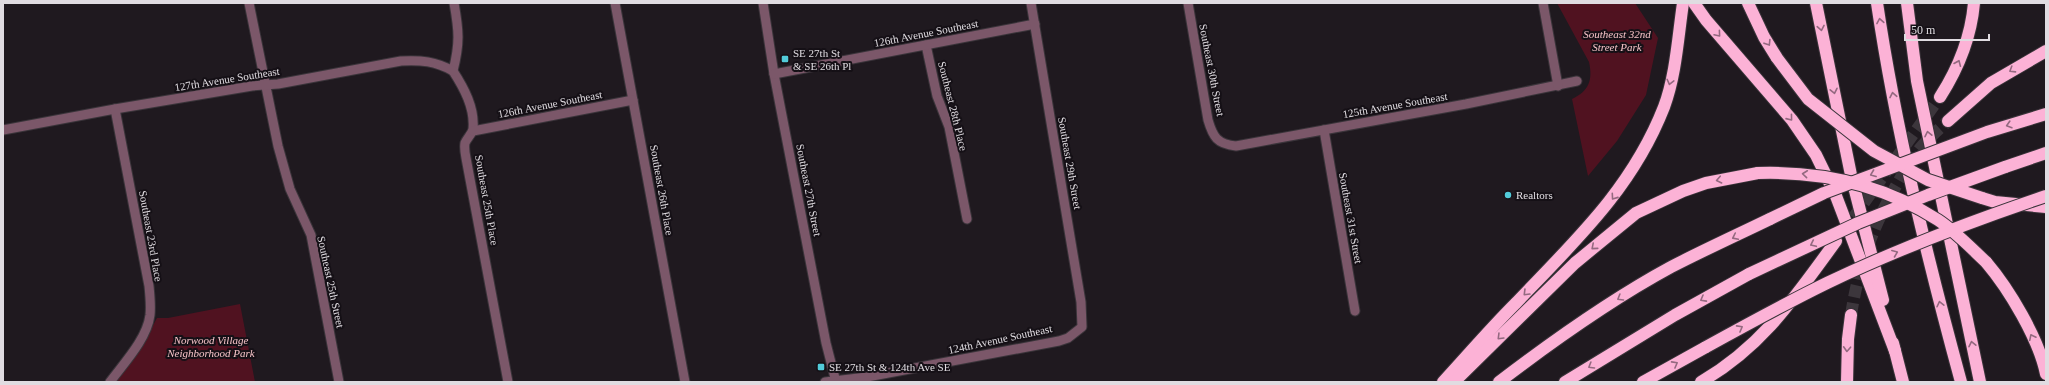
<svg xmlns="http://www.w3.org/2000/svg" width="2049" height="385" font-family="Georgia,serif">
<style>
.green{fill:#501220}
.lines{fill:none;stroke-linecap:round;stroke-linejoin:round}
.highway-tunnel{stroke:#3c363c;stroke-width:12;stroke-dasharray:12 6;stroke-linecap:butt}
.street-casing{stroke:#3a343a;stroke-width:11}
.highway-casing{stroke:#3a343a;stroke-width:14}
.street{stroke:#7b5769;stroke-width:9}
.highway{stroke:#fcb2d6;stroke-width:12}
.highway-bridge-casing{stroke:#3a343a;stroke-width:14;stroke-linecap:butt}
.highway-bridge{stroke:#fcb2d6;stroke-width:12}
.oneway{stroke:#946980}
.poi-dot{fill:#52cbd9;stroke:#151016;stroke-width:1.5}
.labels{text-anchor:middle;dominant-baseline:central;stroke-width:4;stroke-linejoin:round;paint-order:stroke}
.street-label{font-size:11px;fill:#e0dce1;stroke:#151016}
.park-label{font-size:11px;font-style:italic;fill:#f7c3c8;stroke:#151016}
.poi-label{font-size:11px;fill:#e0dce1;stroke:#151016;text-anchor:start}
</style>
<rect width="100%" height="100%" fill="#1f191f"/>
<g class="green">
<path d="M1557 3H1635L1658 38 1646 95 1617 141 1588 176 1572 99C1589 91 1593 80 1589 62Z"/>
<path d="M240 304 255 382H116L144 342 157 318H168Z"/>
</g>
<g class="lines">
<g class="highway-tunnel">
<path d="M1843 232 1940 97"/>
<path d="M1851 315C1859 264 1872 229 1897 184 1904 172 1912 157 1922 146 1930 137 1939 129 1948 121"/>
</g>
<g class="street-casing">
<g id="street">
<path d="M249 3 278 146 290 189 311 235 339 382"/>
<path d="M454 3C459 31 460 43 453 71 464 88 475 108 473 129 472 134 467 138 465 143 464 148 465 153 466 158L508 382"/>
<path d="M615 3 685 382"/>
<path d="M763 3 774 74 826 343 836 382"/>
<path d="M1188 3 1208 120C1213 137 1217 144 1236 146L1466 104 1577 81"/>
<path d="M1543 3 1558 86"/>
<path d="M926 45 937 96 949 127 967 219"/>
<path d="M774 74 1035 24"/>
<path d="M3 130 115 109 252 86 278 84 401 61C421 60 435 61 453 71"/>
<path d="M1324 130 1355 311"/>
<path d="M473 131 633 100"/>
<path d="M110 382C124 363 147 339 150 315 151 305 150 296 149 286L115 109"/>
<path d="M825 382 867 377 1059 341 1068 338 1082 327 1081 302 1031 3"/>
</g>
</g>
<g class="highway-casing">
<g id="highway">
<path d="M1694 3 1706 20 1792 120 1816 155 1836 196 1895 351"/>
<path d="M1748 3 1764 37 1777 58"/>
<path d="M1816 3 1851 175 1883 300"/>
<path d="M1877 3C1896 131 1927 257 1961 382"/>
<path d="M1907 3 1917 81 1980 382"/>
<path d="M1940 97C1958 69 1971 37 1974 3"/>
<path d="M1948 121 1991 83 2046 51"/>
<path d="M2005 167 2046 153"/>
<path d="M1982 198 1995 202 2046 207"/>
<path d="M1986 262C2009 289 2039 339 2046 374"/>
<path d="M1893 343 1903 382"/>
<path d="M1443 382C1467 356 1490 329 1515 304 1574 242 1632 189 1664 107 1676 75 1678 37 1683 3"/>
<path d="M1454 382 1575 263 1636 213 1683 191 1706 183 1758 173"/>
<path d="M1499 382C1554 340 1610 300 1671 267 1704 250 1737 235 1770 219"/>
<path d="M1565 382 1675 315 1749 274"/>
<path d="M1643 382 1706 347"/>
<path d="M1701 382C1763 346 1795 297 1836 241"/>
<path d="M1847 382 1848 339 1851 315"/>
</g>
</g>
<use href="#street" class="street"/>
<use href="#highway" class="highway"/>
<g class="highway-bridge-casing">
<g id="highway-bridge">
<path d="M1777 58 1808 99 1874 151 1928 180 1982 198"/>
<path d="M1758 173C1822 171 1884 185 1938 220 1956 232 1971 248 1986 262"/>
<path d="M1770 219 1824 193 1987 132 2046 114"/>
<path d="M1749 274 1858 223 1928 195 2005 167"/>
<path d="M1706 347C1746 325 1786 303 1827 283 1898 249 1972 221 2046 196"/>
</g>
</g>
<use href="#highway-bridge" class="highway-bridge"/>
</g>
<defs><path id="oneway-chevron" d="M-2-3.5L2.5 0L-2 3.5" fill="none" stroke-width="1.6" stroke-linecap="round" stroke-linejoin="round"/></defs>
<g class="oneway">
<use href="#oneway-chevron" transform="translate(1880 21) rotate(-100)"/>
<use href="#oneway-chevron" transform="translate(1821 28) rotate(79)"/>
<use href="#oneway-chevron" transform="translate(1718 34) rotate(50)"/>
<use href="#oneway-chevron" transform="translate(1768 43) rotate(58)"/>
<use href="#oneway-chevron" transform="translate(1958 63) rotate(-67)"/>
<use href="#oneway-chevron" transform="translate(2012 70) rotate(148)"/>
<use href="#oneway-chevron" transform="translate(1670 82) rotate(104)"/>
<use href="#oneway-chevron" transform="translate(1834 91) rotate(78)"/>
<use href="#oneway-chevron" transform="translate(1893 95) rotate(-101)"/>
<use href="#oneway-chevron" transform="translate(1790 118) rotate(51)"/>
<use href="#oneway-chevron" transform="translate(2009 125) rotate(163)"/>
<use href="#oneway-chevron" transform="translate(1928 134) rotate(-102)"/>
<use href="#oneway-chevron" transform="translate(1805 174) rotate(-174)"/>
<use href="#oneway-chevron" transform="translate(1873 174) rotate(159)"/>
<use href="#oneway-chevron" transform="translate(1719 180) rotate(168)"/>
<use href="#oneway-chevron" transform="translate(1614 197) rotate(125)"/>
<use href="#oneway-chevron" transform="translate(1735 237) rotate(154)"/>
<use href="#oneway-chevron" transform="translate(1813 244) rotate(155)"/>
<use href="#oneway-chevron" transform="translate(1594 247) rotate(139)"/>
<use href="#oneway-chevron" transform="translate(1895 253) rotate(-22)"/>
<use href="#oneway-chevron" transform="translate(1526 293) rotate(135)"/>
<use href="#oneway-chevron" transform="translate(1620 298) rotate(149)"/>
<use href="#oneway-chevron" transform="translate(1703 299) rotate(151)"/>
<use href="#oneway-chevron" transform="translate(1940 304) rotate(-103)"/>
<use href="#oneway-chevron" transform="translate(1740 328) rotate(-29)"/>
<use href="#oneway-chevron" transform="translate(1500 337) rotate(135)"/>
<use href="#oneway-chevron" transform="translate(2032 337) rotate(-116)"/>
<use href="#oneway-chevron" transform="translate(1972 344) rotate(-102)"/>
<use href="#oneway-chevron" transform="translate(1847 349) rotate(93)"/>
<use href="#oneway-chevron" transform="translate(1675 364) rotate(-29)"/>
<use href="#oneway-chevron" transform="translate(1591 366) rotate(149)"/>
</g>
<g class="poi-dot">
<rect x="781" y="55" width="8" height="8" rx="2"/>
<circle cx="1508" cy="195" r="4"/>
<rect x="817" y="363" width="8" height="8" rx="2"/>
</g>
<g class="labels">
<g class="street-label">
<text transform="translate(926 33) rotate(-11)">126th Avenue Southeast</text>
<text transform="translate(1212 70) rotate(79)">Southeast 30th Street</text>
<text transform="translate(227 79) rotate(-9)">127th Avenue Southeast</text>
<text transform="translate(550 104) rotate(-11)">126th Avenue Southeast</text>
<text transform="translate(1395 105) rotate(-10)">125th Avenue Southeast</text>
<text transform="translate(953 106) rotate(76)">Southeast 28th Place</text>
<text transform="translate(1070 163) rotate(80)">Southeast 29th Street</text>
<text transform="translate(662 190) rotate(80)">Southeast 26th Place</text>
<text transform="translate(809 190) rotate(79)">Southeast 27th Street</text>
<text transform="translate(487 200) rotate(80)">Southeast 25th Place</text>
<text transform="translate(1351 218) rotate(80)">Southeast 31st Street</text>
<text transform="translate(151 236) rotate(80)">Southeast 23rd Place</text>
<text transform="translate(331 282) rotate(78)">Southeast 25th Street</text>
<text transform="translate(1000 339) rotate(-12)">124th Avenue Southeast</text>
</g>
<g class="park-label">
<text x="1617" y="34">Southeast 32nd<tspan x="1617" dy="13">Street Park</tspan></text>
<text x="211" y="340">Norwood Village<tspan x="211" dy="13">Neighborhood Park</tspan></text>
</g>
<g class="poi-label">
<text x="793" y="53">SE 27th St<tspan x="793" dy="13">&amp; SE 26th Pl</tspan></text>
<text x="1516" y="195">Realtors</text>
<text x="829" y="367">SE 27th St &amp; 124th Ave SE</text>
</g>
</g>
<rect width="2049" height="385" fill="none" stroke="#e0dce1" stroke-width="8"/>
<path d="M1905 34v6h84v-6" fill="none" stroke="#e0dce1" stroke-width="2"/>
<text x="1911" y="34" font-size="12" fill="#e0dce1" stroke="#151016" stroke-width="3" paint-order="stroke">50 m</text>
</svg>
